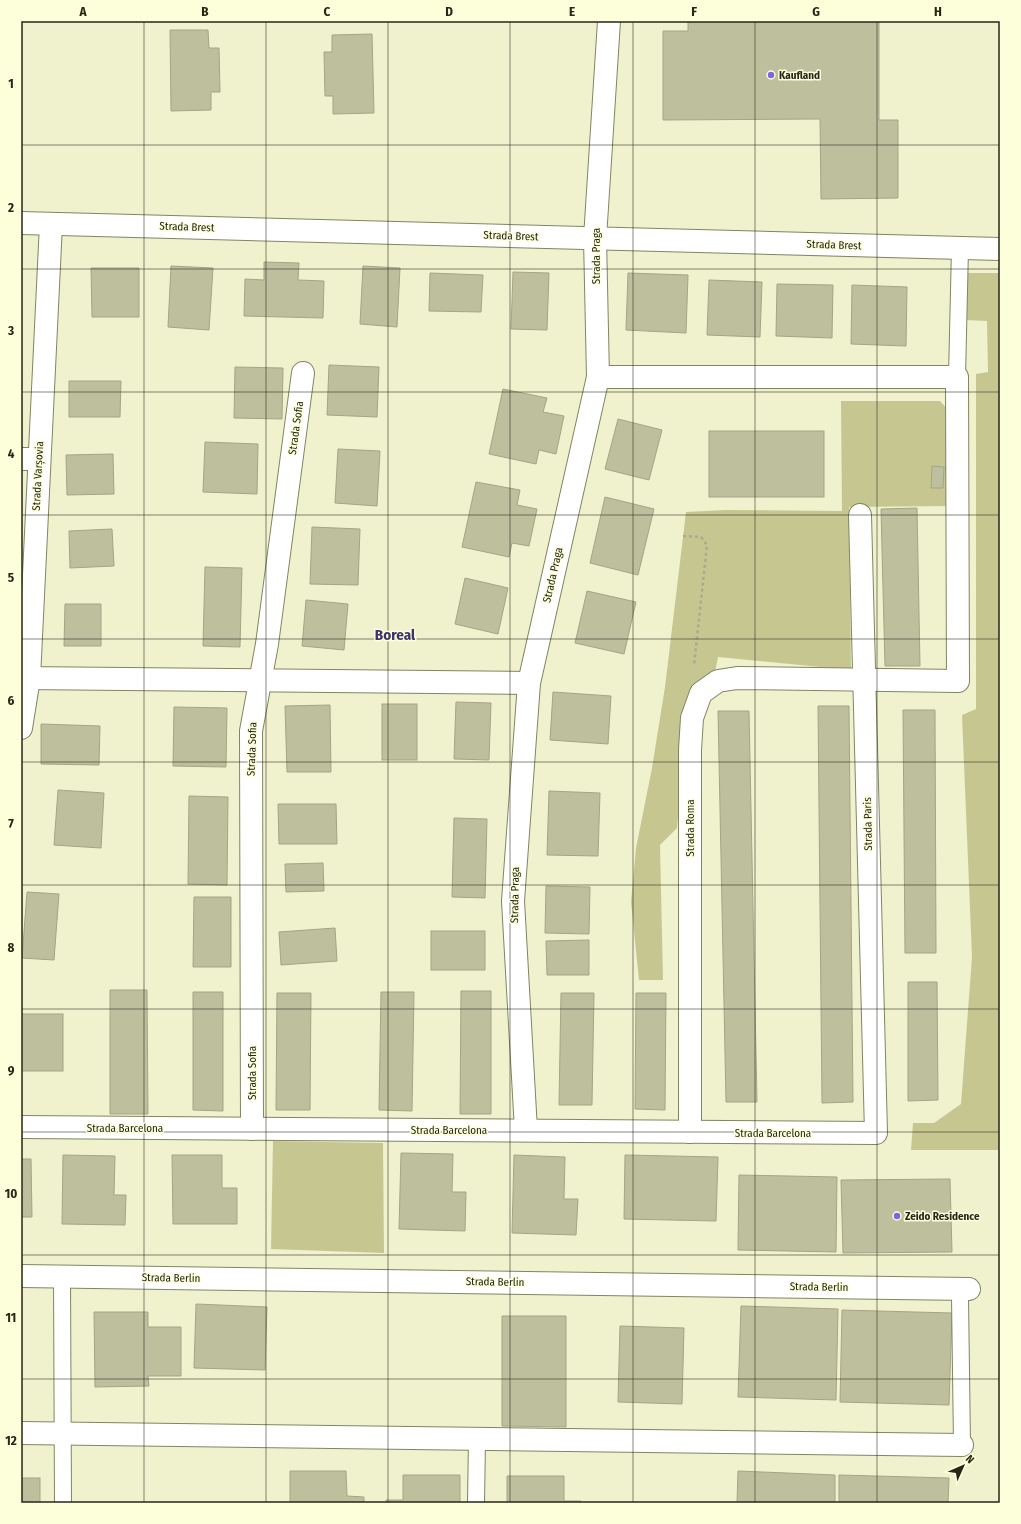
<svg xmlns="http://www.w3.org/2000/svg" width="1021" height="1524" font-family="'Fira Sans Condensed',sans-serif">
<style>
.green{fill:#c6c790}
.building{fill:#bebf9d;stroke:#a5a584}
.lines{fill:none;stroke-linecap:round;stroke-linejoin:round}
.lane-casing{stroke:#838464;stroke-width:18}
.street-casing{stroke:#838464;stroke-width:24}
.path{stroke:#aaaa8e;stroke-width:2.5;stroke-dasharray:3 3;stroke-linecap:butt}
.lane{stroke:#fff;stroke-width:16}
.street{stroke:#fff;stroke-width:22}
.grid{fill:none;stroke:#262619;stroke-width:1;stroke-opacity:0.55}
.poi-dot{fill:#7d66e2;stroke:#fdfeda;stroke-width:1.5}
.labels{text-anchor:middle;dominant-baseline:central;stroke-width:3;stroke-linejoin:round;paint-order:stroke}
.poi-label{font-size:11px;font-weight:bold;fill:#262619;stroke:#fdfeda;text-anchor:start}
.street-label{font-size:11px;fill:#262619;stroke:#fdfeda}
.district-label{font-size:15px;font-weight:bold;fill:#3d336f;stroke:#fdfeda}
.neatline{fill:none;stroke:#262619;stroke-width:1.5}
.grid-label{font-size:13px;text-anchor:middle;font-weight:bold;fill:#262619}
</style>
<rect width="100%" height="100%" fill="#f0f1cd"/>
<g class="green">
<path d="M967 273H1000V1150H911L913 1123H934L961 1104 972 957 962 715 976 709V374L988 372 987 321 965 320Z"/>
<path d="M841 401H940L951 413 949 506 849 507 851 670 718 657 715 672 688 705 677 828 660 845 663 980H639L631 902 636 848 652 768 665 687 686 512 725 510 842 511Z"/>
<path d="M273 1141 383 1143 384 1253 271 1249Z"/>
</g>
<g class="building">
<path d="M688 21H879V120H898V198L821 199 820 119 663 120V31H688Z"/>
<path d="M170 30H208L209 48H219L220 92H211V110L171 111Z"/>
<path d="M372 34 374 113 333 114V96H325L324 52H332V35Z"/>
<path d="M264 262 299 263 298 280 324 281 323 318 244 316 245 279 264 280Z"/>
<path d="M171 266 213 268 209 330 168 327Z"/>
<path d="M363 266 400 268 397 327 360 324Z"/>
<path d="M91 268H139V317H92Z"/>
<path d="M513 272 549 273 547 330 511 329Z"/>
<path d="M430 273 483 275 481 312 429 311Z"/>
<path d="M628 273 688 275 686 333 626 330Z"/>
<path d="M709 280 762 282 760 337 707 335Z"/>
<path d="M777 284 833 285 832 338 776 336Z"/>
<path d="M852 285 907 287 906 346 851 344Z"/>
<path d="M329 365 379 367 377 417 327 415Z"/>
<path d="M235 367 283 368 282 419 234 418Z"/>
<path d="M69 381H121L120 417H69Z"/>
<path d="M503 389 547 398 543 412 564 416 556 454 539 450 536 464 489 454Z"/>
<path d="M618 419 662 430 649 480 605 469Z"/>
<rect x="709" y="431" width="115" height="66"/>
<path d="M205 442 258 444 257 494 203 492Z"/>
<path d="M338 449 380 451 377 506 335 503Z"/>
<path d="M113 454 114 494 67 495 66 455Z"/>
<path d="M932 466 944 467 943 488H931Z"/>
<path d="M476 482 520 490 517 505 537 509 529 546 512 543 509 557 462 547Z"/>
<path d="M605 497 654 509 638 575 590 563Z"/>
<path d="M917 508 920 666H885L881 509Z"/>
<path d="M312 527 360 529 358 585 310 584Z"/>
<path d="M112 529 114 566 70 568 69 531Z"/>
<path d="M205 567 242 568 240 647 203 646Z"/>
<path d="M465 578 508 588 498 634 455 624Z"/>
<path d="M587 591 636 602 624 654 575 643Z"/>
<path d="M306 600 348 604 344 650 302 646Z"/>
<path d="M65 604H101V646H64Z"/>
<path d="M553 692 611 696 608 744 550 740Z"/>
<path d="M456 702 491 703 489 760 454 759Z"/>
<rect x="382" y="704" width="35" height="56"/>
<path d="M330 705 331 772H287L285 706Z"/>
<path d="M818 706H849L853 1102 822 1103Z"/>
<path d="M174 707 227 708 226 767 173 766Z"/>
<path d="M903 710H935L936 953H905Z"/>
<path d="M718 711H749L757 1102H726Z"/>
<path d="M41 724 100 726 99 765 41 764Z"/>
<path d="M58 790 104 793 101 848 54 845Z"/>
<path d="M549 791 600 793 598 856 547 855Z"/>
<path d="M189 796 228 797 227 885 188 884Z"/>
<path d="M278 804H336L337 844H279Z"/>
<path d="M454 818 487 819 485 898 452 897Z"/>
<path d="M323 863 324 891 286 892 285 864Z"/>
<path d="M546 886 590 887 589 934 545 933Z"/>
<path d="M27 892 59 894 54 960 22 958Z"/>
<path d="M194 897H231V967H193Z"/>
<path d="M335 928 337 961 281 965 279 932Z"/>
<rect x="431" y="931" width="54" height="39"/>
<path d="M589 940V975H547L546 941Z"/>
<path d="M908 982H937L938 1100 908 1101Z"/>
<path d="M110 990H147L148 1114H110Z"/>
<path d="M461 991H491V1114H460Z"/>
<path d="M193 992H223V1111L193 1110Z"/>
<path d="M381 992H414L412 1111 379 1110Z"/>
<path d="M277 993H311L310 1110H276Z"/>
<path d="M561 993H594L592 1105H559Z"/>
<path d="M636 993H666L665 1110 635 1109Z"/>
<rect x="21" y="1014" width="42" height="57"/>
<path d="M401 1153 453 1154 452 1192H466L465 1231 399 1229Z"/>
<path d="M63 1155 115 1156 114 1195H126L125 1225 62 1224Z"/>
<path d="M172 1155H222V1188H237V1224H173Z"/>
<path d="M514 1155 565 1157 564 1199H578L576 1235 512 1233Z"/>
<path d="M625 1155 718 1157 716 1221 624 1219Z"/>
<path d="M21 1159H31L32 1217H21Z"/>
<path d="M739 1175 837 1177 836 1252 738 1250Z"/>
<path d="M950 1179 952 1252 843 1253 841 1180Z"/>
<path d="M196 1304 267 1307 265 1370 194 1368Z"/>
<path d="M741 1306 838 1309 836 1400 738 1397Z"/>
<path d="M842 1310 952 1313 949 1405 840 1402Z"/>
<path d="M94 1312H148V1327H181V1376H148L149 1386 95 1387Z"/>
<path d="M502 1316H566V1427L502 1426Z"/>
<path d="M620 1326 684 1328 682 1404 618 1402Z"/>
<path d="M290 1471H346L347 1496 364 1497V1503H290Z"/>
<path d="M738 1471 835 1475V1503H737Z"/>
<path d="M403 1475H460V1503H386V1500H403Z"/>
<path d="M839 1475 949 1478 948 1503H839Z"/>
<path d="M507 1476H564V1501H581V1503H507Z"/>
<rect x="21" y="1478" width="19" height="25"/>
</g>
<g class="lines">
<g class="lane-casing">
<g id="lane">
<path d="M957 377 960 248"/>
<path d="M62 1277 63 1503"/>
<path d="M960 1297 962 1445"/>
<path d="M476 1503 477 1439"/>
</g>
</g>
<g class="street-casing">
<g id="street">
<path d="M21 223 1000 249"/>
<path d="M598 377H957L958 681 737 678 718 681 701 693 692 718 690 750V1132"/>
<path d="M21 459H39"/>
<path d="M21 678 529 683"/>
<path d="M21 728 29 678 51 224"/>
<path d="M21 1127 876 1133 860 515"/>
<path d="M252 1129 251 731 267 644 303 373"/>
<path d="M526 1130 513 901 529 683 598 377 595 238 609 21"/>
<path d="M21 1276 969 1289"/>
<path d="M21 1433 962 1445"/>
</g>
</g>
<path class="path" d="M683 536 701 537 707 545 694 665"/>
<use href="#lane" class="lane"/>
<use href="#street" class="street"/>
</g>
<path class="grid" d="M144 21V1503M266 21V1503M388 21V1503M510 21V1503M633 21V1503M755 21V1503M877 21V1503M21 145H1000M21 269H1000M21 392H1000M21 515H1000M21 639H1000M21 762H1000M21 885H1000M21 1009H1000M21 1132H1000M21 1255H1000M21 1379H1000"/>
<g class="poi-dot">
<circle cx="771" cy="75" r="4"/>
<circle cx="897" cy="1216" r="4"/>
</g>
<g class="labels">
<g class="poi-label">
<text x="779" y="75">Kaufland</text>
<text x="905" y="1216">Zeido Residence</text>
</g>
<g class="street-label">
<text transform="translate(187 227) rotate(2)">Strada Brest</text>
<text transform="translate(511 236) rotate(2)">Strada Brest</text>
<text transform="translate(834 245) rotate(2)">Strada Brest</text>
<text transform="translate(596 256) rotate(-90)">Strada Praga</text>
<text transform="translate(296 428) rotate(-82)">Strada Sofia</text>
<text transform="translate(38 476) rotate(-87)">Strada Varșovia</text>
<text transform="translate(553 575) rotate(-77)">Strada Praga</text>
<text transform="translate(252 749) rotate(-88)">Strada Sofia</text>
<text transform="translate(868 824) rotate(-91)">Strada Paris</text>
<text transform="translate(690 828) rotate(-90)">Strada Roma</text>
<text transform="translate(515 895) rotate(-89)">Strada Praga</text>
<text transform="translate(252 1073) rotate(-90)">Strada Sofia</text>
<text x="125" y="1128">Strada Barcelona</text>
<text x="449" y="1130">Strada Barcelona</text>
<text x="773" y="1133">Strada Barcelona</text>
<text transform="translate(171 1278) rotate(1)">Strada Berlin</text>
<text transform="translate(495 1282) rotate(1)">Strada Berlin</text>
<text transform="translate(819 1287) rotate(1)">Strada Berlin</text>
</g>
<g class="district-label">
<text x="395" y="635">Boreal</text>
</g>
</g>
<rect width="1021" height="1524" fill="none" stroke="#fdfeda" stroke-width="44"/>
<g transform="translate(963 1466) rotate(45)" stroke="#fdfeda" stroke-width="3" paint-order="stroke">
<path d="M0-3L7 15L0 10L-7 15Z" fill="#262619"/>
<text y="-6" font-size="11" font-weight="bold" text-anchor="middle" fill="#262619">N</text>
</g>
<rect x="22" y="22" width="977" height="1480" class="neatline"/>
<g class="grid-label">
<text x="83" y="16">A</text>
<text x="205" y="16">B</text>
<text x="327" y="16">C</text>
<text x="449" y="16">D</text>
<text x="572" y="16">E</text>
<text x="694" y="16">F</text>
<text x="816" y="16">G</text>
<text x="938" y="16">H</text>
<text x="11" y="88">1</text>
<text x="11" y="212">2</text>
<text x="11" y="335">3</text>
<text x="11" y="458">4</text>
<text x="11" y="582">5</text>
<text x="11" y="705">6</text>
<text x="11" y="828">7</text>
<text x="11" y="952">8</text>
<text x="11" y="1075">9</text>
<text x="11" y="1198">10</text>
<text x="11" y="1322">11</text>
<text x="11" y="1445">12</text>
</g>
</svg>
